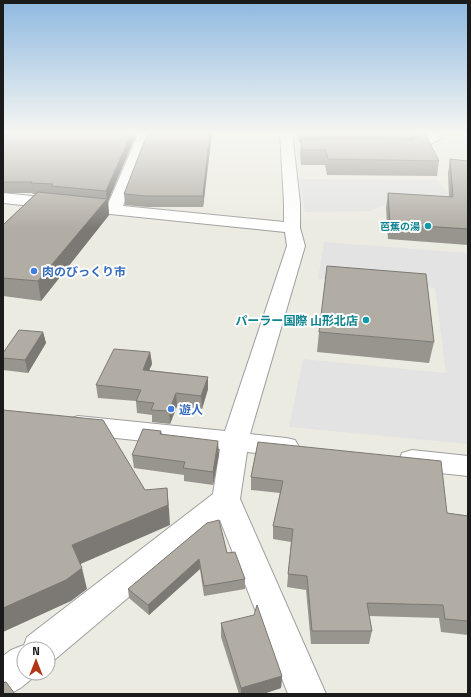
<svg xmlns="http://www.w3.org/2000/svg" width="471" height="697" font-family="'Titillium Web','Noto Sans JP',sans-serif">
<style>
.parking{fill:#e3e3e3}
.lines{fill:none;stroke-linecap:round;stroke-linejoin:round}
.minor-casing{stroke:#9f9f9f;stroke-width:2}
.minor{fill:#fff;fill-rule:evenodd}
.wall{fill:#98958e}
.shaded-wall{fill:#7c7974}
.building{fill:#b1ada5;stroke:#7c7974}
.culture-dot{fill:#0f9aa8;stroke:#fff;stroke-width:1.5}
.shop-dot{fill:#3f7fe0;stroke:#fff;stroke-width:1.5}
.labels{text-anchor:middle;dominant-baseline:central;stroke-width:4;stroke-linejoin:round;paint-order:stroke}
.far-culture-label{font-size:10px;font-weight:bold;fill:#0d838f;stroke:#fff;text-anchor:end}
.shop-label{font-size:12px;font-weight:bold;fill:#366cbe;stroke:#fff;text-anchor:start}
.culture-label{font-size:12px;font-weight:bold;fill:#0d838f;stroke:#fff;text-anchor:end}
</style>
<rect width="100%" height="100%" fill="#ecebe2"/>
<g class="parking">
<path d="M300 179 437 180 462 208 386 204 370 211 305 212Z"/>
<path d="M324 242 468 253V444L289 427 303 359 446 373 435 288 318 279Z"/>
</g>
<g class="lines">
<g class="minor-casing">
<g id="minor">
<path d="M139 132H151L123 206 284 222V203L280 132H292L300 203V228L305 246 250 434 286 438 295 440 299 447 295 454 286 456 247 452 240 499 326 694H288L220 520 53 661 48 663V649H24V673H37V674C26 683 17 694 3 694V656L11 650 24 645 27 637 213 494 220 449 78 434 69 431 65 425 69 419 78 416 225 431 287 246 285 232 3 203V193L108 204Z"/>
<path d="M428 132H440L442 136 440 139C426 146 412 156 395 152L393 149 395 146 408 145 429 135Z"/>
<path d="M412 450 468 456V476L412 470 402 467 399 460 402 453Z"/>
</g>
</g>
<use href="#minor" class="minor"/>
</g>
<g class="wall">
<path d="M3 132H137L108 201 109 215 41 301 3 296V225L35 194H33L32 193H3Z"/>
<path d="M212 132 203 207H147L125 205 124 194Z"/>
<path d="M299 132H428L427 134 425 135 439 161 437 176 327 175 325 165H301L300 154 301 143H299Z"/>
<path d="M441 132H468V135H443Z"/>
<path d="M450 159 468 161V245L388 239 386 208 388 193 449 197 448 173Z"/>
<path d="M43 332 46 343 28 373 3 370V353Z"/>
<path d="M319 332 434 342 429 363 317 352Z"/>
<path d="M150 352 152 364 149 370 208 377V389L202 409 177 406 170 424 152 422V415L137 413 136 401 98 398 96 385Z"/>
<path d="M161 431 162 434 219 454 213 485 184 481V475L134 468 132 455Z"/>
<path d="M258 442 447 513 468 516V635L441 632 439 618 369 616 372 631 369 644H311L306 590 287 587 291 542 273 539V526L280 493 251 490V477Z"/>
<path d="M207 523 245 579V589L204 596 200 569 149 615 129 598 128 589Z"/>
<path d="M221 623 282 676 281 688 263 694H239L221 637Z"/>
</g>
<g class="shaded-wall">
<path d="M132 132H137L108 201 109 215 41 301 38 281 107 199 106 191Z"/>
<path d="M210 132H212L203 207V196Z"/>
<path d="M425 132H428L427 134 424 136Z"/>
<path d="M418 133 417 139 408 144 409 138Z"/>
<path d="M43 332 46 343 28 373 25 360Z"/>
<path d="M150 352 152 364 144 382 143 370Z"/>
<path d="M208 377V389L202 409 201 396Z"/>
<path d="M176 393 177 406 170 424 169 411Z"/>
<path d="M218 441 219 454 213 485V472Z"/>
<path d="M167 488 169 509 170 525 76 566 72 545Z"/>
<path d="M199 559 200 569 149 615 148 605Z"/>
<path d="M82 568 87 589 71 601 3 632V608Z"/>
<path d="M282 676 281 688 263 694H241V688Z"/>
</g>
<g class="building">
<path d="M3 132H132L106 191 51 186 53 184 31 183 32 182H3Z"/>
<path d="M148 132H210L203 196H146L124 194Z"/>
<path d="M299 132H417L418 133 409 138 300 137Z"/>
<path d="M425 134 439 161 328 159 326 150H302L301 139 412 140Z"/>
<path d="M450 159 468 161V229L390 224 388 193 453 197Z"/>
<path d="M38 192 107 199 38 281 3 278V225Z"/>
<path d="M327 266 426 274 434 342 319 332Z"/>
<path d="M19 330 43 332 25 360 3 358V353Z"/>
<path d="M114 349 150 352 143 370 208 377 201 396 176 393 169 411 151 410 154 403 136 401 141 390 96 385Z"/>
<path d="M3 410 103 420 145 490 167 488 168 505 72 545 82 568 66 580 3 608Z"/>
<path d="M143 429 161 431 160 434 218 441 213 472 183 468 185 462 132 455Z"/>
<path d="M258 442 441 461 447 513 468 516V621L445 619 443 605 367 603 372 631H312L307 576 288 574 293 529 273 526 283 481 251 477Z"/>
<path d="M219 520 227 553 235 552 245 579 204 586 199 559 148 605 128 589 207 523Z"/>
<path d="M257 605 282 676 241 688 221 623 254 615Z"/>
<path d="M6 682 15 694H3V683Z"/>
</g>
<linearGradient id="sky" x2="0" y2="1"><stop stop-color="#8eb9e0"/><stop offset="0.58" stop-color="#f6f6f2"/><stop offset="1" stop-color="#f6f6f2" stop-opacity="0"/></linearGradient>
<rect width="471" height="229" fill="url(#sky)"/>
<g class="culture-dot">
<circle cx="428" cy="226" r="4"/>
<circle cx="366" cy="320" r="4"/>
</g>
<g class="shop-dot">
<circle cx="34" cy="271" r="4"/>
<circle cx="171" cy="409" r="4"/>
</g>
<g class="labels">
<g class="far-culture-label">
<text x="420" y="226">芭蕉の湯</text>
</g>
<g class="shop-label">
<text x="42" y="271">肉のびっくり市</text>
<text x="179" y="409">遊人</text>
</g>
<g class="culture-label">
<text x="358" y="320">パーラー国際 山形北店</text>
</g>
</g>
<rect width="471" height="697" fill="none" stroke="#1b1b1b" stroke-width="8"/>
<g transform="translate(36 661)"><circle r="19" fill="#ffffff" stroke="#a4a4a4"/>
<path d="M0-3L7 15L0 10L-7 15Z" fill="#b23515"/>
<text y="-6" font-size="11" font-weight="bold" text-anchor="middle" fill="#1b1b1b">N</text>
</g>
</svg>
